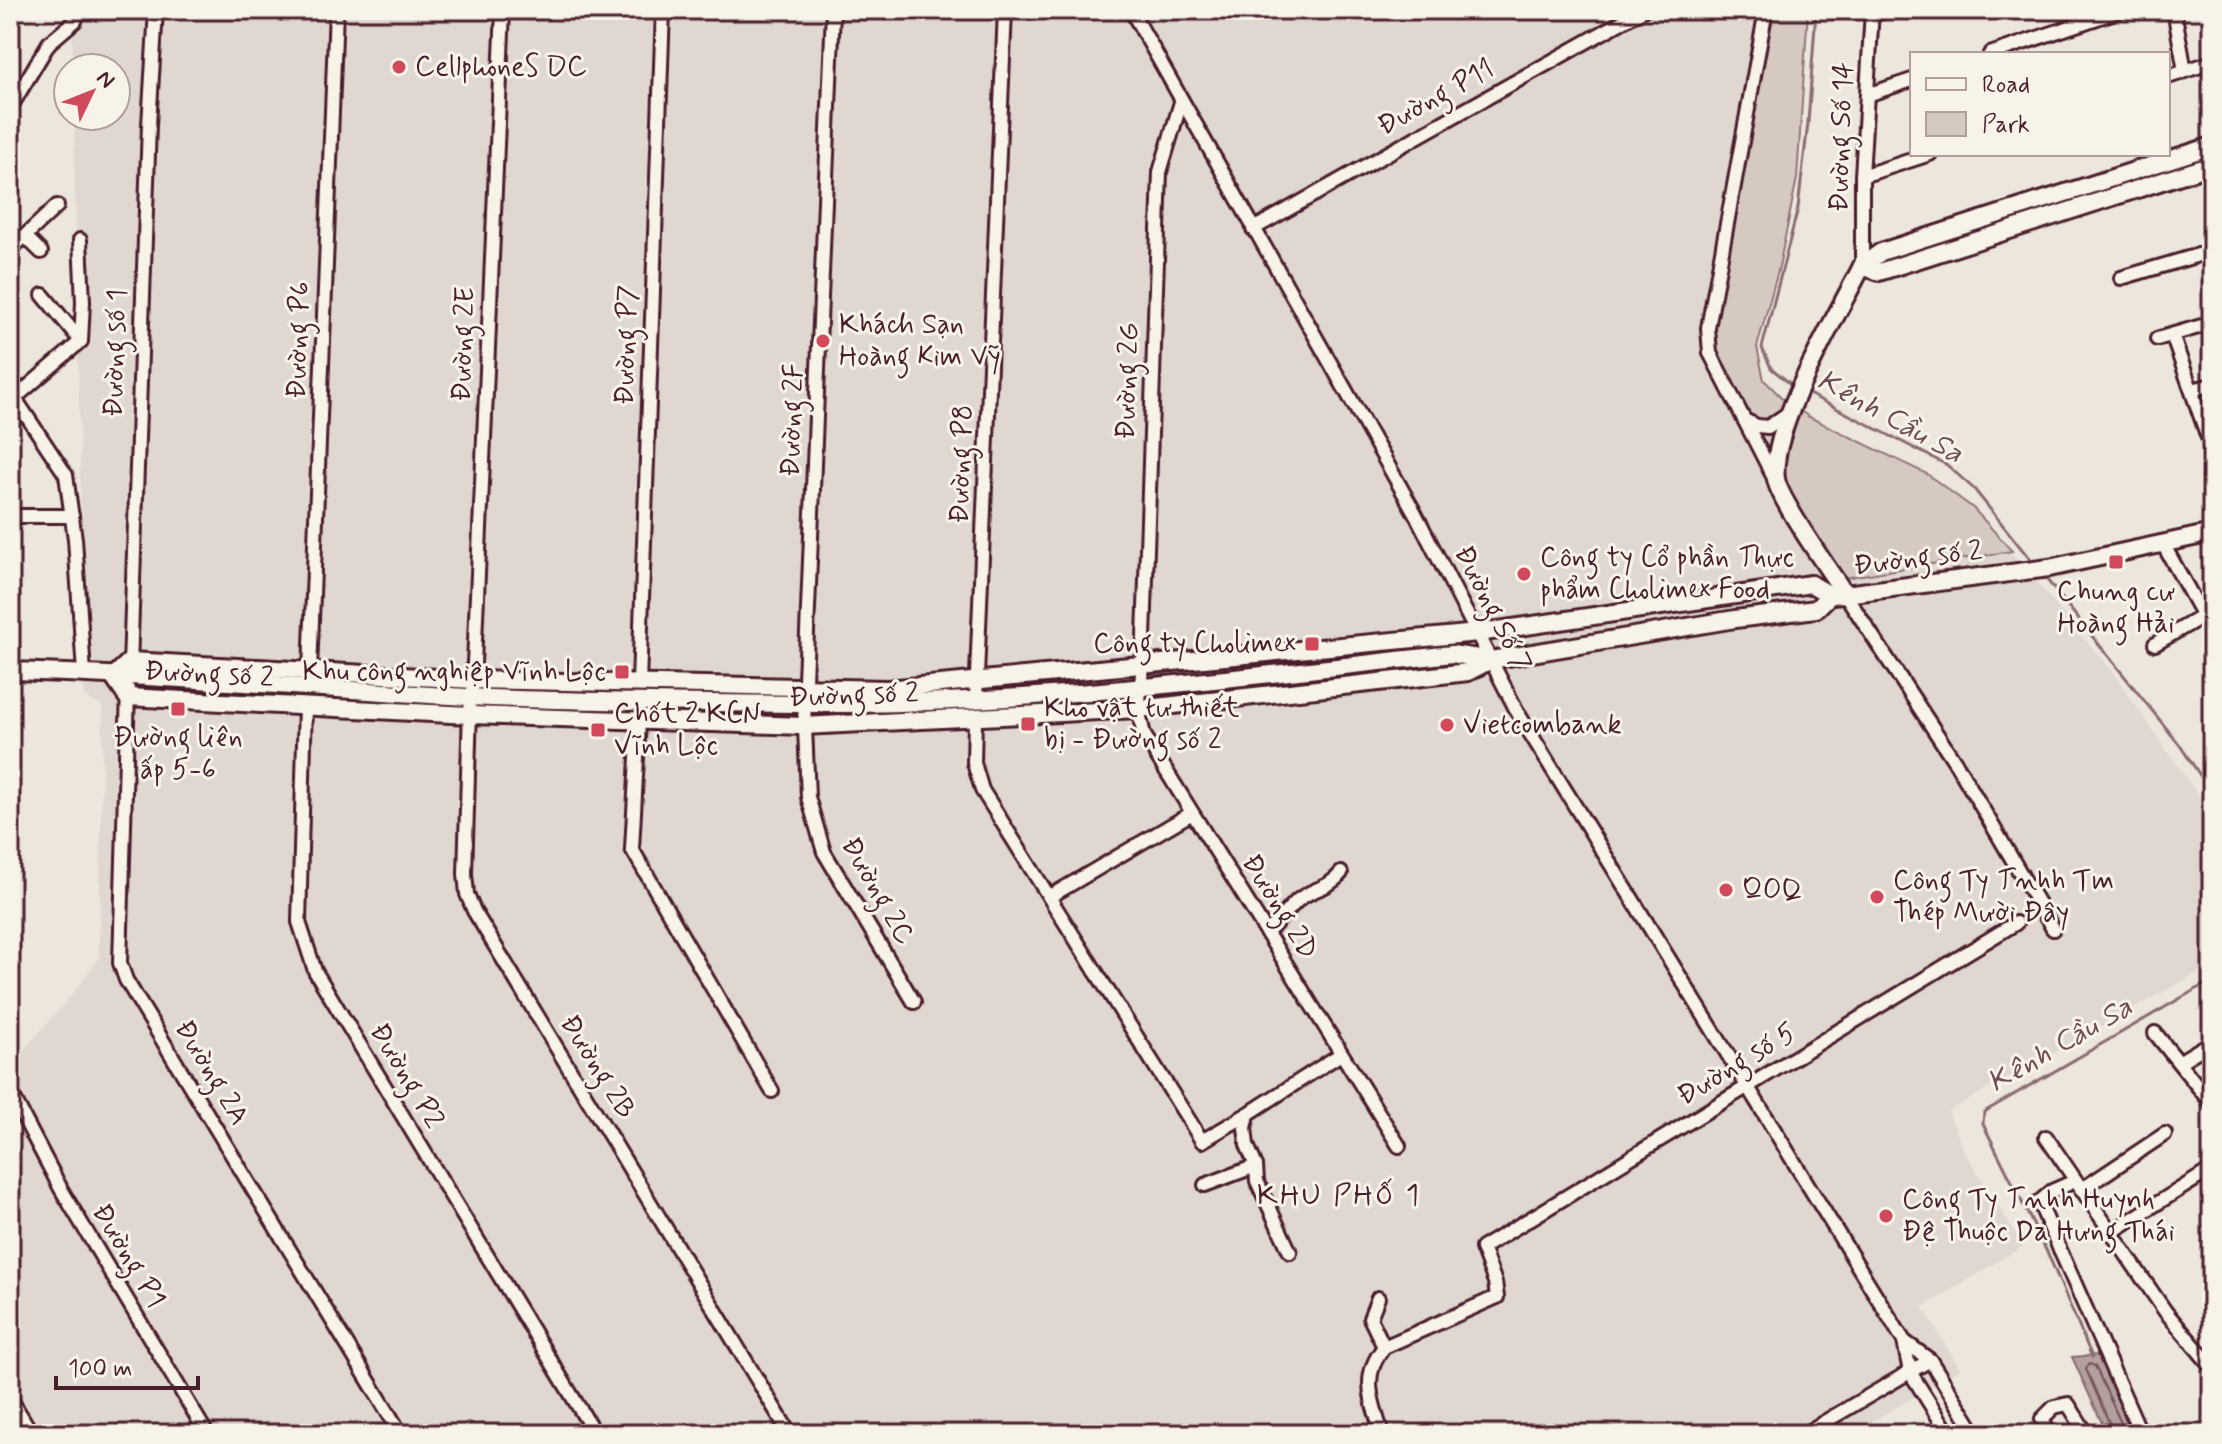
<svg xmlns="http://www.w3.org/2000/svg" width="2222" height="1444" font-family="Mynerve,sans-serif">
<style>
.built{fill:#e0d7d0}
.green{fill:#d5c9c2;stroke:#907476;stroke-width:2}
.water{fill:#b39f9d;stroke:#896c6f;stroke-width:2}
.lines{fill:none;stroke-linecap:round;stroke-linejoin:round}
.shore{stroke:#745259;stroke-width:2}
.stream{stroke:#896c6f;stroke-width:3}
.minor-casing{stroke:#4a1f2b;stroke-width:18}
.major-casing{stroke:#4a1f2b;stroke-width:22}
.minor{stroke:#f7f3e8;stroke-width:12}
.major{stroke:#f7f3e8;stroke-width:16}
.poi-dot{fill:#d1495b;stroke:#f7f3e8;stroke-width:3}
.labels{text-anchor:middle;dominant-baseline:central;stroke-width:6;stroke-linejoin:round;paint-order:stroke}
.poi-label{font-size:28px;fill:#4a1f2b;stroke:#f7f3e8;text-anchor:start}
.street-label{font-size:28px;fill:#4a1f2b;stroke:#f7f3e8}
.water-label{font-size:30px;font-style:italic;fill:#6f4c53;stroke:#f7f3e8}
.neighbourhood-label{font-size:30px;letter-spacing:2px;fill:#4a1f2b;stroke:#f7f3e8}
</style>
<rect width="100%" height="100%" fill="#ece6dd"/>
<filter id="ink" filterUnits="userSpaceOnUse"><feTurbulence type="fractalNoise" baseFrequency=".0125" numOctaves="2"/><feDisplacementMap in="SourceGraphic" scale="16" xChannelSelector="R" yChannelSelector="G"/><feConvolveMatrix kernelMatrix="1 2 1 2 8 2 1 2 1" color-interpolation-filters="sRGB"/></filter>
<g filter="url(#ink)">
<path class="built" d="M72 10H1808L1797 178 1779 267 1757 347 1764 380 1781 397 1809 417 1927 474 1973 508 2111 670 2212 815V965L1948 1111 1964 1151 2023 1246 1923 1307 1960 1369 1851 1434H10V1066L79 986 99 958 103 707 84 696 74 116H116V68H73Z"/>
<path class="green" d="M1773 10H1808L1797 178 1779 267 1757 347 1764 380 1781 397 1809 417 1927 474 1973 508 2012 551 1838 579 1716 361 1713 332Z"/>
<path class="water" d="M2099 1355 2134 1434H2107L2072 1357Z"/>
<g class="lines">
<path class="shore" d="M2114 1434 2086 1369 2089 1364 2095 1366 2126 1434"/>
<g class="stream">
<path d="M1793 386 1771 368 1762 348 1798 208 1808 123 1816 10"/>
<path d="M1803 391 1947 465 1974 489 2033 563"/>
<path d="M2043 575 2179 744 2212 793"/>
<path d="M2092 1357 2048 1254 1983 1124 1984 1112 2212 980"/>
</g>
<g class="minor-casing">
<g id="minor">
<path d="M833 10 804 704 808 797 824 852 914 1002"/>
<path d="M1131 10 1415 513 1519 715 1904 1341 1910 1372 1949 1434"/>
<path d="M1766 10 1708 328 1710 353 1774 478"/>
<path d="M2174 10 2185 71"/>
<path d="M1871 15 1889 10"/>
<path d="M1990 54 2121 10"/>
<path d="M2168 77 2212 62"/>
<path d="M1867 95 1912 80"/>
<path d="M1181 102 1160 172 1143 666 1138 709 1144 735 1399 1146"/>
<path d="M10 108 49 43 75 21 79 10"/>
<path d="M1862 176 1930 154"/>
<path d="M1253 229 1643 10"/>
<path d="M25 236 41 252"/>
<path d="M10 250 57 206"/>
<path d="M1862 266V176L1872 10"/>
<path d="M2121 278 2212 251"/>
<path d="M43 295 81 341"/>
<path d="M2172 335 2212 449"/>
<path d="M2157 339 2212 323"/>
<path d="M2192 390 2212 385"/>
<path d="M10 391 66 475 75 539 84 673"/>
<path d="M15 398 81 341 83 302 80 240"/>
<path d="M1744 420 1757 426 1768 427 1790 412"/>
<path d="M10 516H72"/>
<path d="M2163 544 2212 632"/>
<path d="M1845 594 1957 765 2053 929"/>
<path d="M2155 644 2203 616"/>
<path d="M130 666 149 125 156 10"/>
<path d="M310 671 336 10"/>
<path d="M639 683 663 10"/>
<path d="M473 686 503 10"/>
<path d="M128 689 120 963 126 980 401 1434"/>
<path d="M976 699 1005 10"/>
<path d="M305 706 299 922 315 971 595 1434"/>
<path d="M470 708 465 874 467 894 474 911 790 1434"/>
<path d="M975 717 974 763 982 790 1202 1141 1248 1114"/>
<path d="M639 721 632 849 772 1091"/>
<path d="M1049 897 1192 813"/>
<path d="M1266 933C1278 923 1287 910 1298 900 1313 888 1329 889 1341 873"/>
<path d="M2155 1033 2212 1104"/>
<path d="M2179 1062 2212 1042"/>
<path d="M10 1103 14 1099 61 1189 207 1434"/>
<path d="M2046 1137 2165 1311 2212 1367"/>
<path d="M2075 1181 2052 1191 2039 1202 2141 1434"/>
<path d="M1205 1185 1256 1166"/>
<path d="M2081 1190 2165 1134"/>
<path d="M2110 1233 2212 1169"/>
<path d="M1290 1252 1257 1181 1256 1166 1247 1145 1245 1128 1248 1114 1341 1054"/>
<path d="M2210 1270 2212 1273"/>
<path d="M1378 1298 1370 1318 1384 1347"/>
<path d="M1904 1341 1930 1360 1976 1434"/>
<path d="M10 1398 32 1434"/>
<path d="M1382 1434C1372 1400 1360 1377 1384 1347L1497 1297 1495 1282 1482 1248 2016 923"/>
<path d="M1804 1434 1930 1360"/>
<path d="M2049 1434 2042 1419 2054 1407 2068 1404 2087 1434"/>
</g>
</g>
<g class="major-casing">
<g id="major">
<path d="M1862 266 1879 272 2212 165"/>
<path d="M1845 594C1831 573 1779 500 1776 479 1769 429 1838 314 1862 266L1881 252 2212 146"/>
<path d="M10 671C162 675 314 689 466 697 577 702 689 703 800 704 1018 706 1236 678 1452 654L1491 660"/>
<path d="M113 677 130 661 474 680 887 689 1478 633 1811 584 1830 595 1845 594 2049 568 2212 533"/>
<path d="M113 677 127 697 470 715 803 726 1138 709 1468 672 1491 660 1735 619 1816 609 1830 595"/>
</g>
</g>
<use href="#minor" class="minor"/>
<use href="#major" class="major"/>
</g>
</g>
<g class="poi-dot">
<circle cx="399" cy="67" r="8"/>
<circle cx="823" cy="341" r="8"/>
<rect x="2108" y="554" width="16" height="16" rx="4"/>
<circle cx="1524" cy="574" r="8"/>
<rect x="1304" y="636" width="16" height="16" rx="4"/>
<rect x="614" y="664" width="16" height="16" rx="4"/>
<rect x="170" y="701" width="16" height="16" rx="4"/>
<rect x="1020" y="716" width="16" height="16" rx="4"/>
<circle cx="1447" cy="725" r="8"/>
<rect x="590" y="722" width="16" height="16" rx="4"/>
<circle cx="1726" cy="890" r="8"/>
<circle cx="1877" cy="897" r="8"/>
<circle cx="1886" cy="1216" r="8"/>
</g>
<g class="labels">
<g class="poi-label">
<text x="415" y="67">CellphoneS DC</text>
<text x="839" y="325">Khách Sạn<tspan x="839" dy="32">Hoàng Kim Vỹ</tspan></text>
<text x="1540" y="558">Công ty Cổ phần Thực<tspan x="1540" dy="32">phẩm Cholimex Food</tspan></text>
<text x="2116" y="592" text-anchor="middle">Chung cư<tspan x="2116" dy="32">Hoàng Hải</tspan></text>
<text x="1296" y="644" text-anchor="end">Công ty Cholimex</text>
<text x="606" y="672" text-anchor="end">Khu công nghiệp Vĩnh Lộc</text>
<text x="1044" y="708">Kho vật tư thiết<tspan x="1044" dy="32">bị - Đường số 2</tspan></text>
<text x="614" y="714">Chốt 2 KCN<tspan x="614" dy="32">Vĩnh Lộc</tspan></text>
<text x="1463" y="725">Vietcombank</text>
<text x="178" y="738" text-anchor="middle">Đường liên<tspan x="178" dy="32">ấp 5-6</tspan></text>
<text x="1893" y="881">Công Ty Tnhh Tm<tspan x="1893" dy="32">Thép Mười Đây</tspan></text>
<text x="1742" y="890">QOQ</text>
<text x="1902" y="1200">Công Ty Tnhh Huynh<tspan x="1902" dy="32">Đệ Thuộc Da Hưng Thái</tspan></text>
</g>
<g class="street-label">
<text transform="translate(1436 98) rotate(-29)">Đường P11</text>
<text transform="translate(1842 137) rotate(-88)">Đường Số 14</text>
<text transform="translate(299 340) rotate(-88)">Đường P6</text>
<text transform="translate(464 344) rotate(-88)">Đường 2E</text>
<text transform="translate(627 345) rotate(-88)">Đường P7</text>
<text transform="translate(116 353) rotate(-88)">Đường số 1</text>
<text transform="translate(1128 381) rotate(-88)">Đường 2G</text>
<text transform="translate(793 420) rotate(-88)">Đường 2F</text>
<text transform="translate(962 464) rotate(-88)">Đường P8</text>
<text transform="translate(1918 559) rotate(-7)">Đường số 2</text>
<text transform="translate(1492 609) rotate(63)">Đường Số 7</text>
<text transform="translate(209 675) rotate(3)">Đường số 2</text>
<text transform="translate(854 696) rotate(-2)">Đường số 2</text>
<text transform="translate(877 891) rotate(60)">Đường 2C</text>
<text transform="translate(1279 907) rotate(58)">Đường 2D</text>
<text transform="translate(1737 1065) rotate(-31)">Đường số 5</text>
<text transform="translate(597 1067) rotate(58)">Đường 2B</text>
<text transform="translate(211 1073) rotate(59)">Đường 2A</text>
<text transform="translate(406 1076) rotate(59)">Đường P2</text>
<text transform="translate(128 1256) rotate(59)">Đường P1</text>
</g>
<g class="water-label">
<text transform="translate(1890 417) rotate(29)">Kênh Cầu Sa</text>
<text transform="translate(2060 1045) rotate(-30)">Kênh Cầu Sa</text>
</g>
<g class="neighbourhood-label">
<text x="1339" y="1195">KHU PHỐ 1</text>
</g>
</g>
<rect width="2222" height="1444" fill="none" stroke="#f7f3e8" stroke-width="40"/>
<rect x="20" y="20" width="2182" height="1404" fill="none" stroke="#4a1f2b" stroke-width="3" filter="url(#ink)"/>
<rect x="1910" y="52" width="260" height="104" fill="#f7f3e8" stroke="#b29e9c" stroke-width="2"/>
<rect x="1926" y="78" width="40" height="12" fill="#f7f3e8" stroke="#b29e9c" stroke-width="2"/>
<text x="1982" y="92" font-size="24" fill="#4a1f2b">Road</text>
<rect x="1926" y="112" width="40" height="24" fill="#d5c9c2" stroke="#b29e9c" stroke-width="2"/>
<text x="1982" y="132" font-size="24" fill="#4a1f2b">Park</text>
<g transform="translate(92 92) rotate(47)"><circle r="38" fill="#f7f3e8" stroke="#b29e9c" stroke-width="2"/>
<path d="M0-6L14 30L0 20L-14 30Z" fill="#d1495b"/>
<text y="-12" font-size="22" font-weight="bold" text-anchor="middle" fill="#4a1f2b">N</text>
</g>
<path d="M56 1376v12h142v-12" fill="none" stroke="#4a1f2b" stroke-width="4"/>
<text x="68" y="1376" font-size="24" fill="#4a1f2b" stroke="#f7f3e8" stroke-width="6" paint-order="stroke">100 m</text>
</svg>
